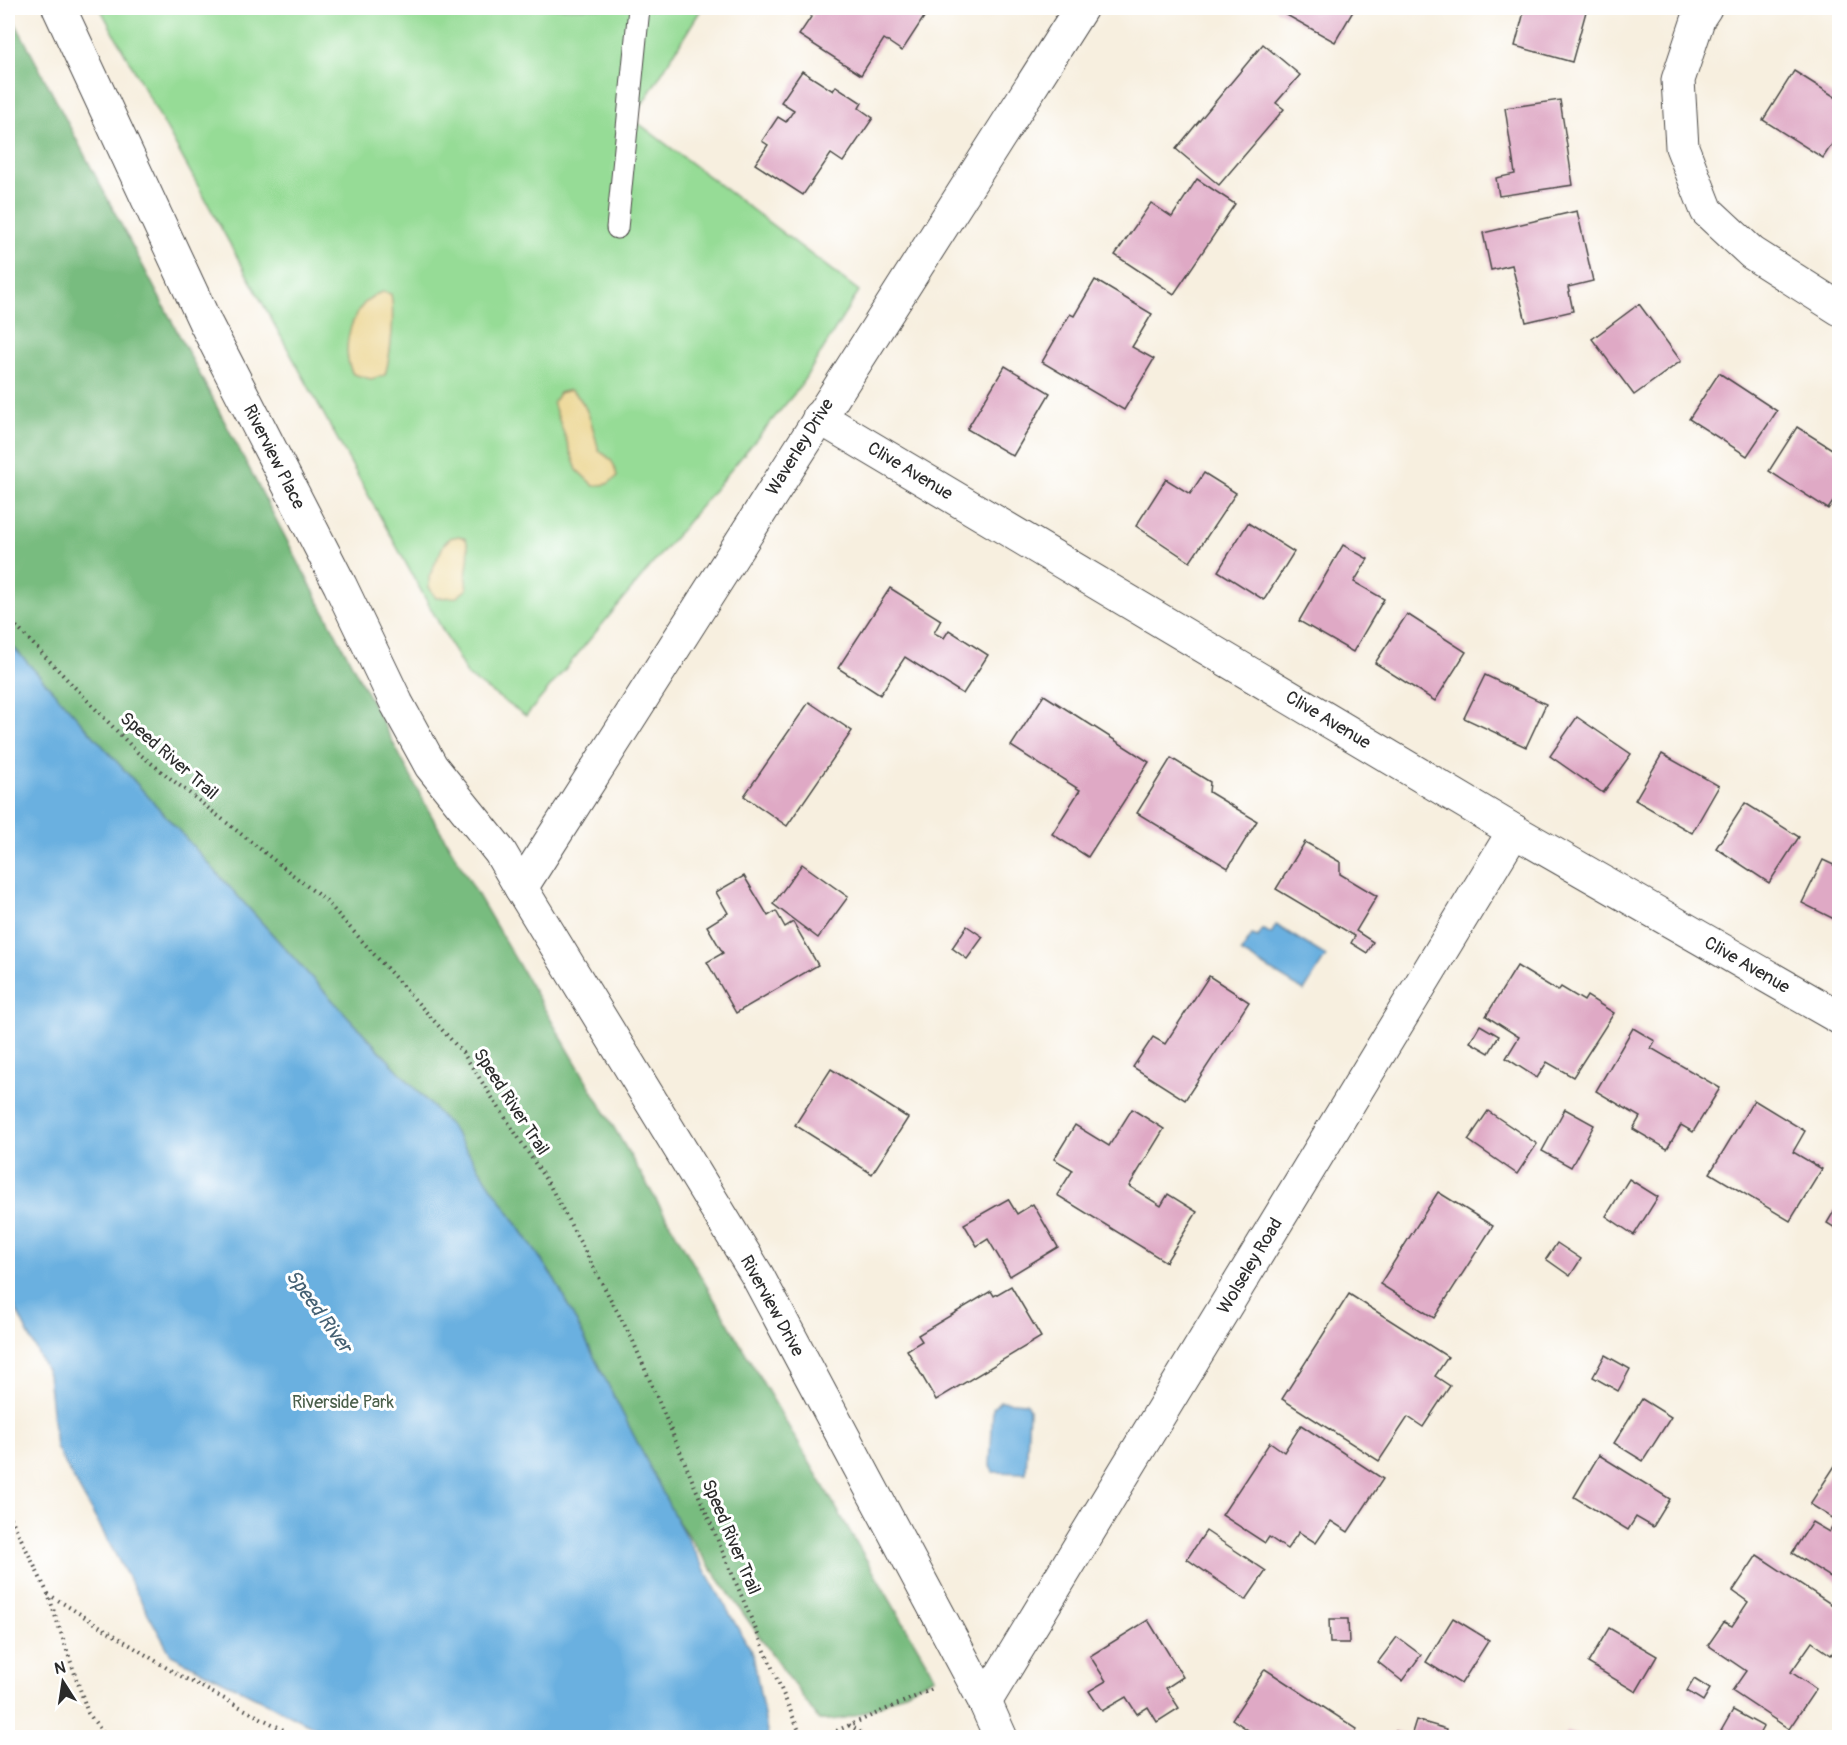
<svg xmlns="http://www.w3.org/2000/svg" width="1847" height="1745" font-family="Pangolin,sans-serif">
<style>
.green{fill:#96dc96;stroke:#608460;stroke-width:1.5}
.forest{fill:#78bc7f;stroke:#527455;stroke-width:1.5}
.sand{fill:#eeda9e;stroke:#8c8264;stroke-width:1.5}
.water{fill:#6ab0e0;stroke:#4a6e86;stroke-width:1.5}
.building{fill:#dfa9c5}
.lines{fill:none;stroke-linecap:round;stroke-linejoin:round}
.service-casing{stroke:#4a4846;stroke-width:23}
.minor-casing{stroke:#4a4846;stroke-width:35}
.tertiary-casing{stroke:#4a4846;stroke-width:35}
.path{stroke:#4a4846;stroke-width:4;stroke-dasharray:1.5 4.5;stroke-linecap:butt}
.service{stroke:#fff;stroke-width:21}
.minor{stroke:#fff;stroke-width:33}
.tertiary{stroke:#fff;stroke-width:33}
.labels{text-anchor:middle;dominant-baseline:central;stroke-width:6;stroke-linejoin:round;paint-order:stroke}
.street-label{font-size:18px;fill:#2b2b2b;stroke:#fff}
.park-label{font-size:18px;fill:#4b604b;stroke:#fff}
.water-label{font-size:20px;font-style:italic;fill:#446073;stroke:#fff}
</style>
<rect width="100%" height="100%" fill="#fff"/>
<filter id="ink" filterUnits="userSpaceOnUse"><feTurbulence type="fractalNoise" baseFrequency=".0167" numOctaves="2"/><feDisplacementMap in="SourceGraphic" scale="12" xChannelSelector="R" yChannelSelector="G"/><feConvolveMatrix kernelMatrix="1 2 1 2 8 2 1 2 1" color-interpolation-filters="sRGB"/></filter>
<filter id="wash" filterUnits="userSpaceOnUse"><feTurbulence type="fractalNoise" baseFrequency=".008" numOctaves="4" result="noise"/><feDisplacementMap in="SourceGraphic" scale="24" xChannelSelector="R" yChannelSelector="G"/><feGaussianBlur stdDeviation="1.35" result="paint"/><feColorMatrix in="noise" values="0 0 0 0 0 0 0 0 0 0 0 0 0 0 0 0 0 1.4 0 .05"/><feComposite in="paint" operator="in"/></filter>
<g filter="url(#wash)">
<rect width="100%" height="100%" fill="#f7efdf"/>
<path class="green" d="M100 8H702L633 119 859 291 799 388 526 716 468 676Z"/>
<path class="forest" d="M8 9 430 813 935 1677C899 1694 859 1723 819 1720L676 1519 555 1280 451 1127 309 975 8 641Z"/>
<g class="sand">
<path d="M383 292 391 294C395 316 391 354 385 375L371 379 353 374C338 349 353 299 383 292Z"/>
<path d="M570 390C589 401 593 431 599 451 611 458 615 463 617 477L607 484 594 486 577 470 553 403 559 393Z"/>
<path d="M459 536 466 539C473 560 463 570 467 589L457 597 436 598 429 587V577L444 544 450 538Z"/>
</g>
<g class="water">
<path d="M8 641 309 975 451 1127 555 1280 676 1519 753 1655 768 1737H334L171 1655 56 1447 48 1374 8 1293Z"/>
<path d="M1276 925 1326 956 1304 991 1241 952 1252 935 1258 937 1263 929 1271 934Z"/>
<path d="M1000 1401 1026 1403 1029 1409 1026 1473 993 1472 990 1466 993 1408Z"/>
</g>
<g id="blocks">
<g class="building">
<path d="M817 8H930L902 51 884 39 861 75 799 35Z"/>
<path d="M1274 8H1355L1335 42Z"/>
<path d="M1525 8H1587L1572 62 1515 46Z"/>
<path d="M1263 44 1300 75 1276 103 1284 109 1219 185 1176 149Z"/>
<path d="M802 71 833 91 836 86 862 103 859 108 873 118 843 162 831 154 803 195 755 164 768 145 762 141 778 117 786 122 794 110 781 102Z"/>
<path d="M1794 71 1840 100V132L1823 158 1763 120Z"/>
<path d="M1560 100 1573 185 1499 196 1496 178 1515 174 1505 108Z"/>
<path d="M1197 179 1235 204 1174 294 1115 255 1151 203 1172 217Z"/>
<path d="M1577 211 1593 281 1568 287 1573 311 1526 322 1512 265 1491 270 1483 233Z"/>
<path d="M1095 280 1152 314 1132 347 1154 359 1124 410 1042 362 1070 314 1074 316Z"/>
<path d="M1639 304 1681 361 1634 395 1592 339Z"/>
<path d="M1005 366 1050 393 1013 456 967 429Z"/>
<path d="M1719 373 1777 411 1747 456 1689 419Z"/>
<path d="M1797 427 1840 454V492L1828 509 1769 471Z"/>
<path d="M1204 473 1236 493 1190 562 1136 526 1166 479 1190 494Z"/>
<path d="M1248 523 1294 552 1264 600 1218 571Z"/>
<path d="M1343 545 1368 559 1354 582 1384 599 1353 652 1299 621Z"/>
<path d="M890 588 941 620 934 633 944 638 949 630 988 655 963 694 905 657 880 695 838 668Z"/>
<path d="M1407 614 1466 652 1435 701 1375 663Z"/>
<path d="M1485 675 1546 704 1526 747 1464 718Z"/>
<path d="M1044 695 1149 762 1088 857 1052 834 1080 790 1011 746Z"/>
<path d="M809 702 852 731 787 826 744 796Z"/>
<path d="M1577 717 1631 754 1603 793 1550 756Z"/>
<path d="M1662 754 1719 786 1692 833 1635 800Z"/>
<path d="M1171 758 1210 782 1209 792 1257 821 1228 868 1137 813Z"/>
<path d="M1745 803 1799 837 1769 883 1716 848Z"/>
<path d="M1305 842 1340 862V874L1377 896 1356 931 1373 942 1367 953 1351 943 1355 936 1276 889Z"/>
<path d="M1823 860 1840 868V922L1802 903Z"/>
<path d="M802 864 848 897 818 938 773 904Z"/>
<path d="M744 876 768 916 776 911 785 927 793 922 818 965 736 1013 707 962 723 953 707 926 728 913 716 892Z"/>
<path d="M967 926 983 937 967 959 952 948Z"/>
<path d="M1517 966 1558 991 1561 987 1584 1001 1587 996 1614 1013 1573 1077 1547 1062 1537 1078 1506 1058 1519 1037 1486 1016Z"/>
<path d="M1209 976 1249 1002 1185 1100 1133 1067 1153 1037 1165 1044Z"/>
<path d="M1480 1025 1499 1036 1489 1053 1470 1042Z"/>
<path d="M1633 1028 1655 1041 1651 1048 1720 1088 1693 1132 1681 1125 1667 1149 1633 1129 1640 1117 1596 1091Z"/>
<path d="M831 1069 908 1118 872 1174 795 1125Z"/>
<path d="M1754 1100 1805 1131 1793 1152 1822 1169 1790 1221 1710 1173Z"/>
<path d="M1132 1109 1164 1129 1129 1186 1161 1206 1168 1194 1197 1212 1166 1262 1057 1195 1073 1170 1054 1159 1075 1125 1109 1146Z"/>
<path d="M1565 1109 1594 1125 1571 1167 1542 1151Z"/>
<path d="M1488 1111 1537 1144 1517 1174 1468 1140Z"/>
<path d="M1629 1179 1658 1197 1634 1235 1606 1216Z"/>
<path d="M1438 1192 1493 1226 1434 1318 1380 1284Z"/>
<path d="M1008 1199 1017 1214 1033 1204 1058 1247 1010 1276 988 1239 977 1246 964 1224Z"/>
<path d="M1840 1201V1231L1827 1223Z"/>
<path d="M1557 1243 1581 1259 1570 1276 1546 1259Z"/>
<path d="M1011 1286 1041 1337 936 1400 907 1350 922 1341 918 1335 991 1291 994 1296Z"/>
<path d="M1349 1294 1448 1357 1435 1376 1450 1386 1423 1427 1408 1417 1379 1461 1282 1399Z"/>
<path d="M1605 1355 1630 1369 1618 1391 1593 1377Z"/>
<path d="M1642 1399 1671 1417 1643 1461 1614 1443Z"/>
<path d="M1301 1425 1383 1479 1348 1532 1331 1521 1316 1543 1299 1532 1287 1549 1269 1537 1265 1543 1222 1515 1270 1442 1284 1452Z"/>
<path d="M1599 1455 1670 1499 1653 1527 1636 1517 1628 1530 1574 1497Z"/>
<path d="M1840 1458V1583L1792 1553 1812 1522 1829 1532 1836 1520 1810 1504Z"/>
<path d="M1206 1531 1266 1571 1246 1600 1187 1559Z"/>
<path d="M1757 1555 1840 1610V1643L1831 1655 1812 1642 1791 1672 1816 1689 1789 1729 1732 1691 1746 1671 1708 1645 1724 1622 1732 1626 1748 1602 1733 1591Z"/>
<path d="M1453 1618 1489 1640 1461 1684 1426 1662Z"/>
<path d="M1329 1619H1348L1349 1643H1330Z"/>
<path d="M1148 1620 1183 1677 1166 1688 1179 1708 1157 1722 1148 1707 1137 1714 1126 1697 1102 1711 1089 1691 1106 1681 1090 1656Z"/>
<path d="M1609 1628 1657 1656 1636 1692 1588 1663Z"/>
<path d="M1397 1637 1421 1655 1402 1681 1378 1662Z"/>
<path d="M1265 1669 1357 1729 1352 1738H1260L1232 1719Z"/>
<path d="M1694 1679 1710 1689 1703 1701 1687 1691Z"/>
<path d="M1733 1710 1764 1727 1758 1738H1717Z"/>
<path d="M1416 1720 1447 1729 1445 1738H1392L1395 1731 1411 1736Z"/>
<path d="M1566 1732 1584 1737V1738H1564Z"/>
</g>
</g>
</g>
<g filter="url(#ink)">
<use href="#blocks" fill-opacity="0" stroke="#4a4846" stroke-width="1.5"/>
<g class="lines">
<g class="service-casing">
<path id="service" d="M617 228 639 8"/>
</g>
<g class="minor-casing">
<g id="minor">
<path d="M59 8 206 324 340 585 397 704 431 766 500 852 521 888"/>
<path d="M1705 8 1699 17 1678 80 1682 147 1707 211 1752 253 1840 309"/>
<path d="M819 417 1514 831 1840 1018"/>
<path d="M985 1702 1514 831"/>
</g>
</g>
<g class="tertiary-casing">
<path id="tertiary" d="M1001 1738 985 1702 757 1275 521 888 1081 8"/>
</g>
<g class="path">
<path d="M8 618 137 752 326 901 463 1053 550 1186 633 1341 802 1738"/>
<path d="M8 1512 48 1594 88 1713 107 1738"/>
<path d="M48 1594 175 1673 299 1738"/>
<path d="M849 1725 869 1738"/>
<path d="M820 1738 935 1688"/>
</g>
<use href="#service" class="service"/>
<use href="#minor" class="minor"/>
<use href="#tertiary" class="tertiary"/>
</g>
</g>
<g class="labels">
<g class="street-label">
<text transform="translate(800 447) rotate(-58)">Waverley Drive</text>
<text transform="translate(274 457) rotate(63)">Riverview Place</text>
<text transform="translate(910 471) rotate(31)">Clive Avenue</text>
<text transform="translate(1328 720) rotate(31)">Clive Avenue</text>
<text transform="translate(169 756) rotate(41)">Speed River Trail</text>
<text transform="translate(1747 965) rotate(30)">Clive Avenue</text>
<text transform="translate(511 1102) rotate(57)">Speed River Trail</text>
<text transform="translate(1250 1266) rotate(-59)">Wolseley Road</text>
<text transform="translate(772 1306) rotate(61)">Riverview Drive</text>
<text transform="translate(731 1537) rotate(67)">Speed River Trail</text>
</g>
<g class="park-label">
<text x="343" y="1402">Riverside Park</text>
</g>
<g class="water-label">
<text transform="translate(319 1311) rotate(54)">Speed River</text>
</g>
</g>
<rect width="1847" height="1745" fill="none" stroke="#fff" stroke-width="30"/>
<g transform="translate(63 1682) rotate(348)" stroke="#ffffff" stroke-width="4.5" paint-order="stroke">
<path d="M0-4.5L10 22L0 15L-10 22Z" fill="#2b2b2b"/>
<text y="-9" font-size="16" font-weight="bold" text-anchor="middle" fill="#2b2b2b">N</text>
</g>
</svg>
